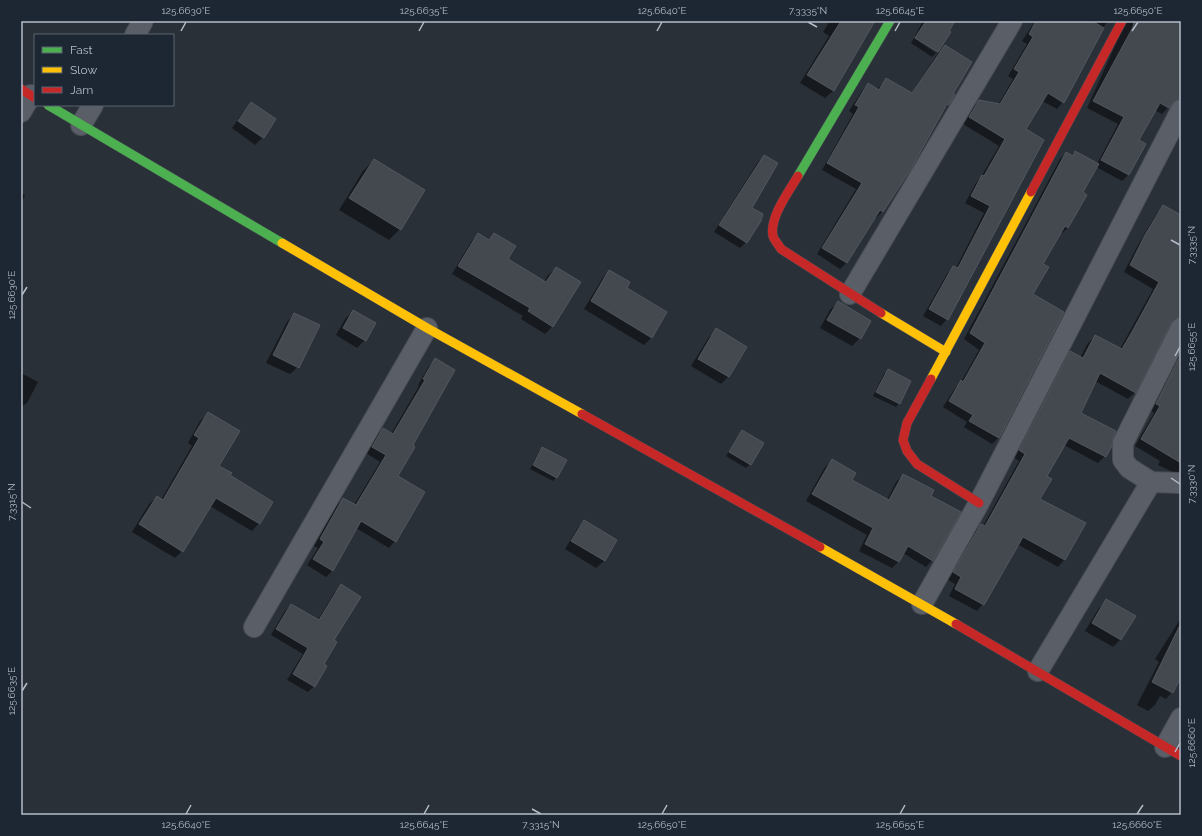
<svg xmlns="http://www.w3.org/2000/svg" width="1202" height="836" font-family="Raleway,sans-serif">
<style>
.shadow{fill:#0007}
.building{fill:#444950;stroke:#52575f}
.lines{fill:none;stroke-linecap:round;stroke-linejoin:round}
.street-casing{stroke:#484c53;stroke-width:22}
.fast-casing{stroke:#484c53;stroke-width:10}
.slow-casing{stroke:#484c53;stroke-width:10}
.jam-casing{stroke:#484c53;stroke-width:10}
.street{stroke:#5a5e66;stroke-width:20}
.fast{stroke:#4caf50;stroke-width:9}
.slow{stroke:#ffc107;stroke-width:9}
.jam{stroke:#c62828;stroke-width:9}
.ticks{fill:none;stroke:#b4bcc9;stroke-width:1.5}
.neatline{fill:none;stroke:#b4bcc9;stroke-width:1.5}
.ticks-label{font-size:10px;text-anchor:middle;fill:#b4bcc9}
</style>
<rect width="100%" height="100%" fill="#2a3038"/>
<g class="shadow">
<path d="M830 21H870L873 24 833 91 825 98 800 83 829 36 823 32Z"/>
<path d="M923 21H953L937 51 915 36Z"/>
<path d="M1035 21H1107L1063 102 1057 109 1042 101 1024 129 947 319 941 326 923 316 947 274 953 267 956 268 984 213 965 203 976 183 981 177 999 146 963 124 972 108 979 101 998 105 1013 79 1008 76 1027 44 1022 41Z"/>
<path d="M1126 21H1181V108L1173 105 1169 106 1162 114 1154 110 1137 141 1129 174 1122 181 1096 167 1081 192 1068 228 1061 234 1060 233 1041 264 1032 295 1063 312 998 438 992 444 964 427 967 422 943 407 955 388 961 382 979 350 964 339 1060 159 1066 153 1072 156 1076 152 1097 164 1118 124 1087 108Z"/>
<path d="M914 38 936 53 932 57 911 43Z"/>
<path d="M945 47 951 95 948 104 944 109 911 166 882 212 876 218 874 217 847 262 840 269 817 254 856 189 822 170 853 114 849 111 862 91 868 84 877 90 886 79 911 94 938 53Z"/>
<path d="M251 103 263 136 238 119Z"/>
<path d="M237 121 262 138 255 145 232 128Z"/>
<path d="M764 156 751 208 746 242 740 248 714 232 758 162Z"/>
<path d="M374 160 400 229 389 240 339 210 363 171Z"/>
<path d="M21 193 25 195 21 204Z"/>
<path d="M1164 206 1181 216V326L1173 323 1169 324 1135 392 1128 399 1095 381 1080 414 1105 456 1098 463 1064 445 1046 477 1039 499 1084 524 1064 560 1058 567 1017 544 983 604 977 611 949 596 955 584 947 579 974 532 981 525 983 526 1019 461 1013 457 1064 359 1070 352 1080 358 1088 343 1095 336 1120 349 1153 289 1124 272 1139 243 1157 213Z"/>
<path d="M478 234 488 240 494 234 507 259 544 282 548 275 556 268 553 326 545 334 521 319 523 316 452 274 471 242Z"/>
<path d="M609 271 626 288 666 312 651 338 644 345 584 309 602 279Z"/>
<path d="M838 302 860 338 852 346 820 328 830 310Z"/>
<path d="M353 311 375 323 365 340 357 348 336 335 345 319Z"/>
<path d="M294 314 298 367 290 374 266 363 287 322Z"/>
<path d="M716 330 746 347 728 377 721 384 691 366 709 337Z"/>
<path d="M1181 348V476L1158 465 1160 461 1135 446 1154 413 1150 410Z"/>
<path d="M435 360 411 445 396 476 395 541 389 548 356 528 332 571 326 577 307 565 318 548 314 546 337 505 343 499 354 505 380 462 366 453 377 435 383 429 391 434 419 386 418 385 429 366Z"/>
<path d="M888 370 899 403 896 407 873 396 884 374Z"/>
<path d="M21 373 38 382 27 403 23 406 21 405Z"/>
<path d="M208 414 218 466 229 476 259 523 252 531 210 506 182 551 175 558 132 532 149 504 157 497 161 500 192 446 188 443 200 421Z"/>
<path d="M742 431 750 464 746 468 726 456 739 435Z"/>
<path d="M542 448 557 477 553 481 530 469 539 451Z"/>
<path d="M832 461 851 481 887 500 896 482 903 475 930 496 932 560 926 567 903 553 899 561 892 568 859 551 867 535 806 501 825 467Z"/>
<path d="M584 521 616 541 604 561 596 568 565 549 577 529Z"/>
<path d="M341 586 332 641 314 686 308 692 287 680 303 654 271 635 285 611 291 605 317 621 335 592Z"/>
<path d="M1107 600 1134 616 1120 640 1113 647 1085 631 1099 608Z"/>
<path d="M1181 618V663L1172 692 1166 699 1160 696 1155 705 1148 711 1137 705 1159 662 1155 659Z"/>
</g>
<g class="building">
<path d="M841 21H875L834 91 807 75Z"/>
<path d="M926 21H955L949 31 951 32 938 52 915 38Z"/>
<path d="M1036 21H1092L1104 28 1064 103 1048 93 1026 129 1044 140 948 320 929 309 953 266 958 268 990 206 971 196 982 175 984 176 1005 139 969 117 979 100 1000 104 1019 72 1014 69 1033 37 1029 34Z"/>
<path d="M1134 21H1181V95L1179 99 1174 101 1169 108 1160 103 1139 140 1146 144 1129 175 1101 160 1124 117 1093 101 1133 27Z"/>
<path d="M945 45 972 62 953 94H955L949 105 947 104 912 167 883 212 880 210 847 263 822 248 862 183 827 163 859 107 855 105 868 83 879 90 886 78 912 93Z"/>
<path d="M251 102 276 119 264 138 238 121Z"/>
<path d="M1075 151 1099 164 1083 192 1087 195 1068 228 1065 226 1043 264 1049 267 1033 294 1064 312 999 438 969 421 973 415 949 401 961 380 963 382 985 343 970 333 1066 152 1073 156Z"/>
<path d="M764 155 778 163 752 208 763 214 761 221 747 243 719 225Z"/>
<path d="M374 159 425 190 401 230 349 198Z"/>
<path d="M1163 205 1181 215V317L1175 318 1171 323 1136 393 1100 373 1081 413 1116 431 1113 438 1112 446 1106 457 1069 438 1047 476 1052 479 1040 499 1086 523 1065 560 1023 537 984 605 955 589 961 577 953 572 981 524 985 526 1025 454 1019 450 1070 351 1083 358 1095 335 1122 349 1133 330 1159 282 1130 265 1145 235Z"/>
<path d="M478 233 489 240 494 233 516 246 508 259 546 282 556 267 581 282 553 327 528 311 530 308 458 266Z"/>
<path d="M609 270 630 282 627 288 667 312 652 338 591 301Z"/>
<path d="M838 301 871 321 861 339 827 320Z"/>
<path d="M353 310 376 323 366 341 343 328Z"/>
<path d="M294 313 320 325 299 368 273 355Z"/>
<path d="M716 328 747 347 729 377 698 359Z"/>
<path d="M1181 354V463L1141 439 1160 406 1156 404Z"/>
<path d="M435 358 455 370 413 445 415 447 398 476 425 492 396 542 361 521 333 571 313 559 324 542 320 539 343 498 356 505 386 455 372 447 383 428 393 434 425 380 423 379Z"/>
<path d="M888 369 911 381 900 404 876 392Z"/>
<path d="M208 412 240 431 219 466 232 473 230 475 273 502 260 524 216 498 183 552 139 524 157 496 163 500 199 438 194 435Z"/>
<path d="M742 430 764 443 751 465 729 452Z"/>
<path d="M542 447 567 460 557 478 533 465Z"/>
<path d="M832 459 856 473 852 480 889 500 903 474 934 490 931 496 961 512 933 561 908 546 899 562 865 544 873 528 812 494Z"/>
<path d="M584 520 617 540 605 561 571 541Z"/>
<path d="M341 584 361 597 334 640 337 642 324 664 327 666 315 687 293 674 308 648 276 629 291 604 319 620Z"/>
<path d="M1106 599 1136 616 1121 640 1092 623Z"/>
<path d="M1181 623V677L1173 693 1152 682Z"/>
</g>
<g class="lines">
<g class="street-casing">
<g id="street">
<path d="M135 35 143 21"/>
<path d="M21 112 31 95"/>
<path d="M81 125 93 105"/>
<path d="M850 294 1012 21"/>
<path d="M1181 328 1123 443V460L1129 468 1151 482 1181 483"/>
<path d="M922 604 979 503 1181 110"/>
<path d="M254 627 427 328"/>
<path d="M1038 671 1151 482"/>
<path d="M1165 747 1181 718"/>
</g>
</g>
<g class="fast-casing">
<g id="fast">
<path d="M48 105 282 243"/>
<path d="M798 176 890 21"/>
</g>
</g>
<g class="slow-casing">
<g id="slow">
<path d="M282 243 427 328 582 414"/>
<path d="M881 313 946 352"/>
<path d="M931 379 1031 192"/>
<path d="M820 547 956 624"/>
</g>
</g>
<g class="jam-casing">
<g id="jam">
<path d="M21 89 35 98"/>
<path d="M798 176C789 191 769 218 773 236 774 240 779 245 781 249L881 313"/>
<path d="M1031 192 1122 21"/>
<path d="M931 379 907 423 903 440 907 451 917 464 979 503"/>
<path d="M582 414 820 547"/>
<path d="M956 624 1181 756"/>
</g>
</g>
<use href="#street" class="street"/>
<use href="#fast" class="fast"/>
<use href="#slow" class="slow"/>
<use href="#jam" class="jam"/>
</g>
<path class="ticks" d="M808 22 817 27M181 31 186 22M419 31 424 22M657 31 662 22M895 31 900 22M1132 31 1138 22M1171 240 1180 245M22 295 27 287M1175 356 1180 347M1171 478 1180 484M22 502 31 508M22 691 27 683M1175 752 1180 743M532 809 541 814M186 814 191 805M424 814 429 805M662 814 667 805M900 814 905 805M1137 814 1143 805"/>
<rect width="1202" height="836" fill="none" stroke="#1d2633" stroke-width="44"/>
<rect x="34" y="34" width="140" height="72" fill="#1d2633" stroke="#59626f"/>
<rect x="42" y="47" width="20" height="6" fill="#4caf50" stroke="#59626f"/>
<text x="70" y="54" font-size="12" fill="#b4bcc9">Fast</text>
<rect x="42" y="67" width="20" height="6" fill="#ffc107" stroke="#59626f"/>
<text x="70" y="74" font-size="12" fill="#b4bcc9">Slow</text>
<rect x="42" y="87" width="20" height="6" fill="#c62828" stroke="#59626f"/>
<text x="70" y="94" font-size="12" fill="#b4bcc9">Jam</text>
<rect x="22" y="22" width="1158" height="792" class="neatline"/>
<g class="ticks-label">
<text x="186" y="14">125.6630°E</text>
<text x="424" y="14">125.6635°E</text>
<text x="662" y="14">125.6640°E</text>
<text x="808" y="14">7.3335°N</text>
<text x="900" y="14">125.6645°E</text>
<text x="1138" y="14">125.6650°E</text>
<text transform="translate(1191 245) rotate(-90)" y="4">7.3335°N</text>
<text transform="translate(11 295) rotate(-90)" y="4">125.6630°E</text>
<text transform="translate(1191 347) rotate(-90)" y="4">125.6655°E</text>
<text transform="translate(1191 484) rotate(-90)" y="4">7.3330°N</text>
<text transform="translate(11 502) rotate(-90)" y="4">7.3315°N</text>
<text transform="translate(11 691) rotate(-90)" y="4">125.6635°E</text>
<text transform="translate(1191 743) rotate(-90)" y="4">125.6660°E</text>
<text x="186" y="828">125.6640°E</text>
<text x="424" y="828">125.6645°E</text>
<text x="541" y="828">7.3315°N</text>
<text x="662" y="828">125.6650°E</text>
<text x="900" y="828">125.6655°E</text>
<text x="1137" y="828">125.6660°E</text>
</g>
</svg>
